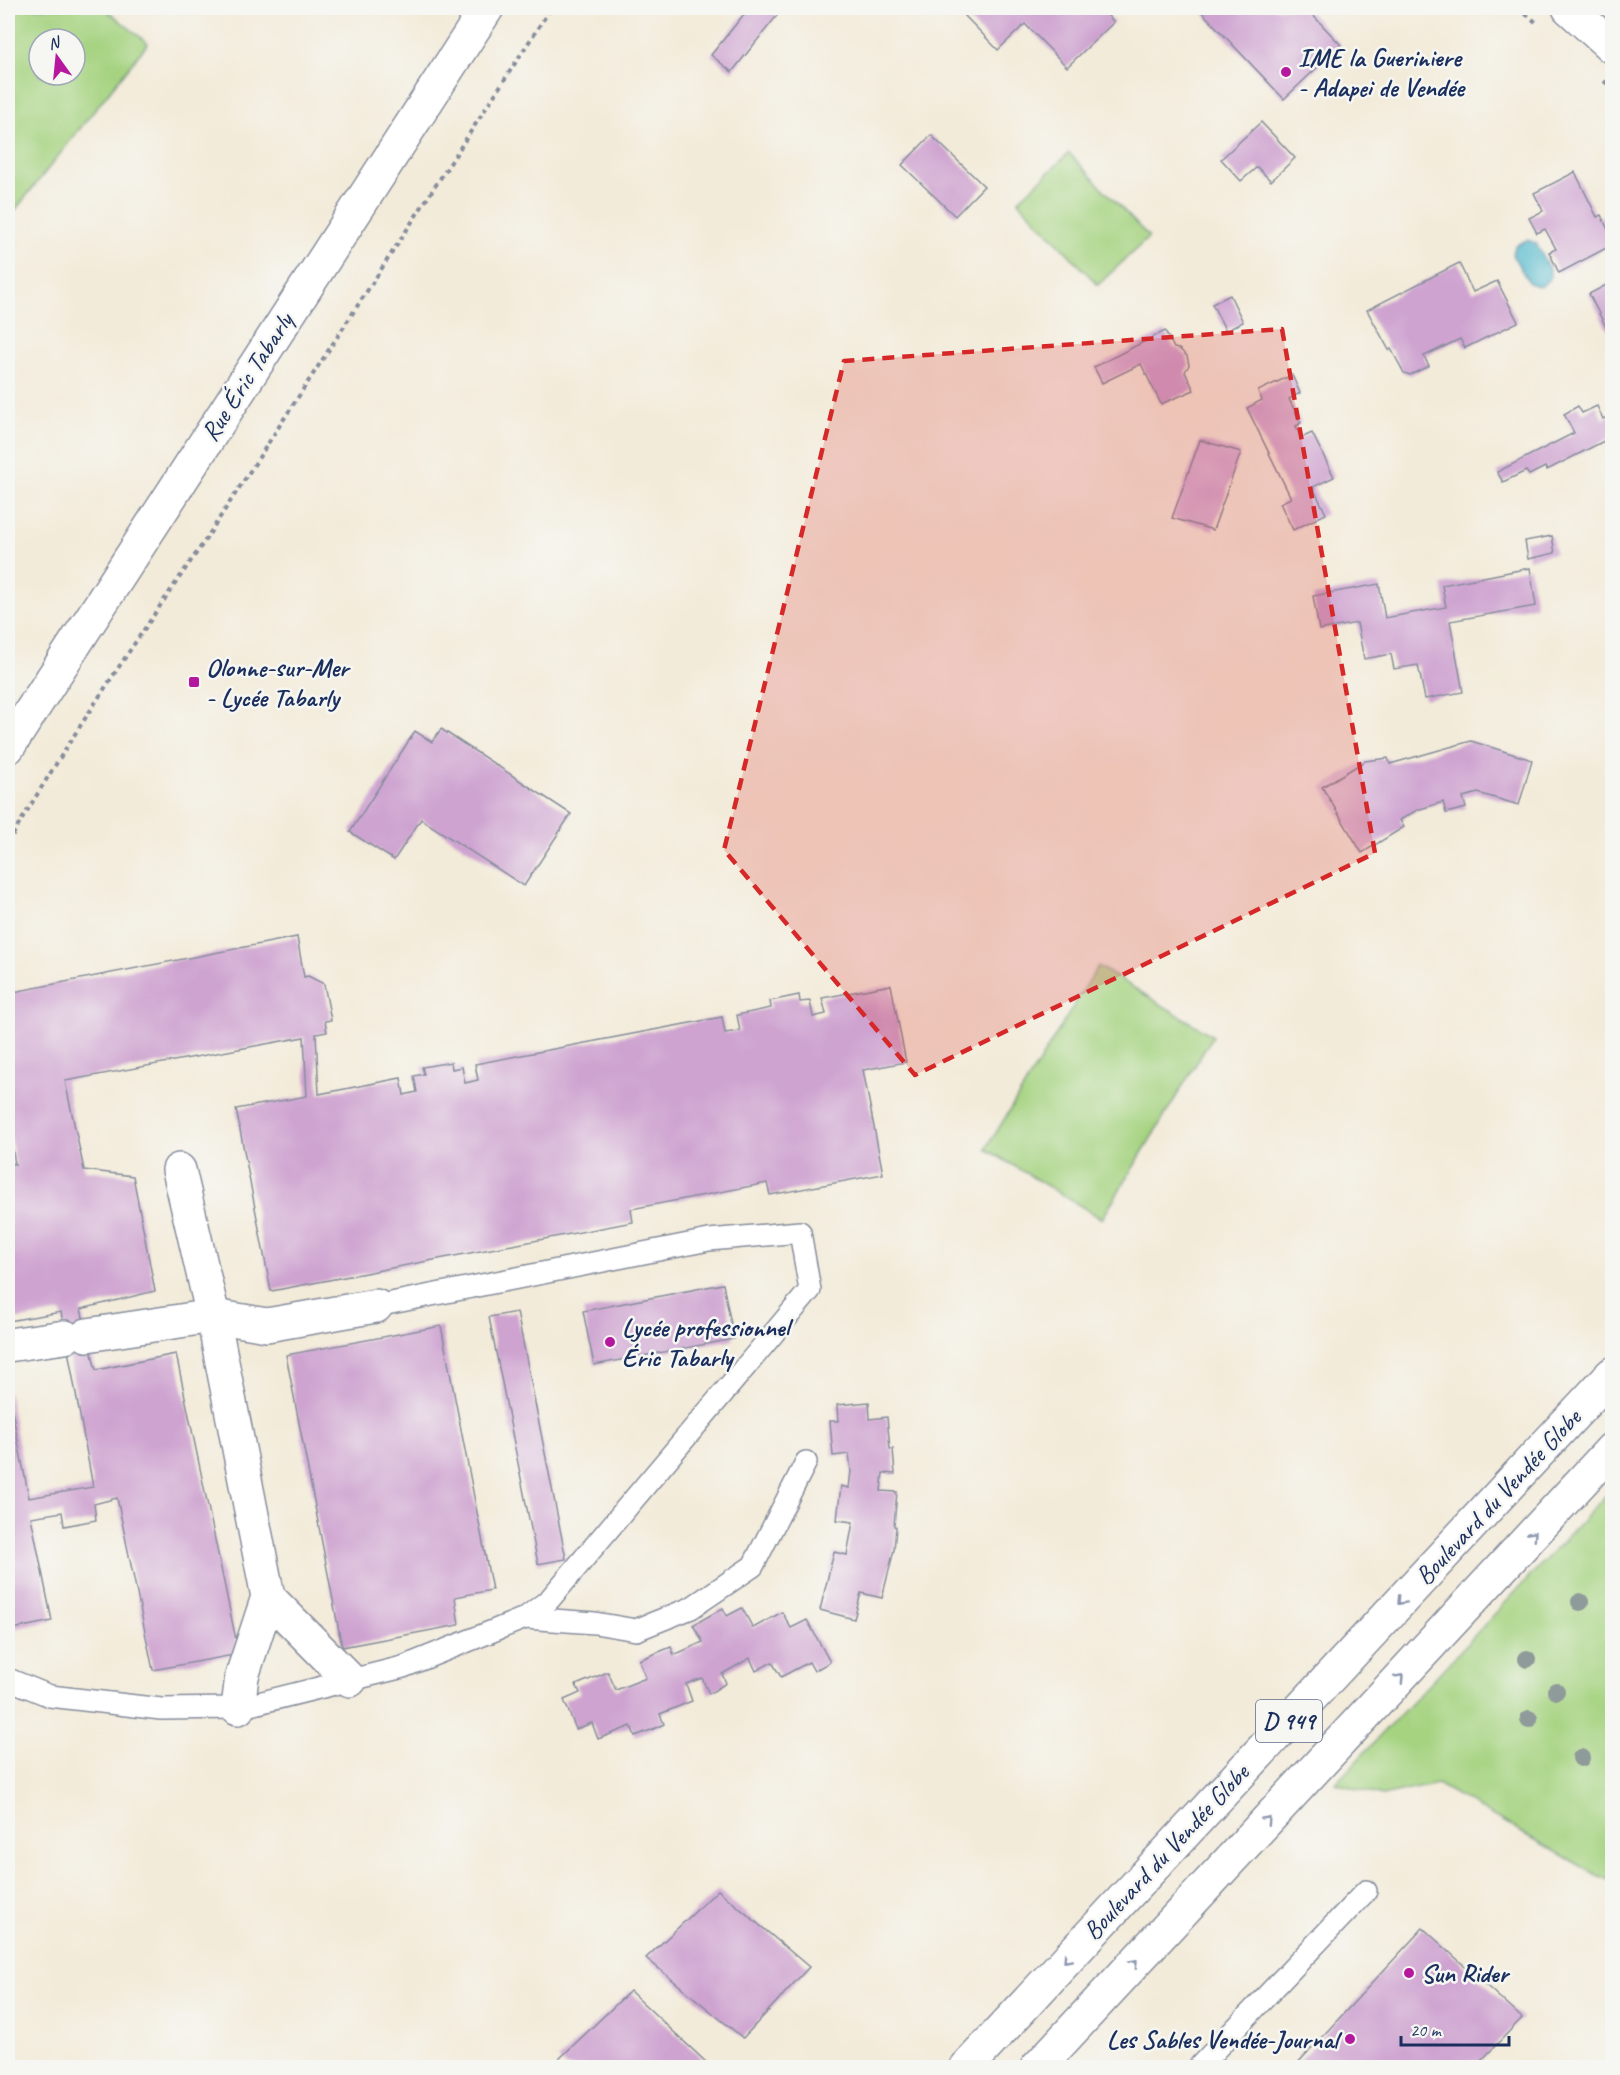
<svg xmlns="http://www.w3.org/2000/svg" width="1620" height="2075" font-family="Caveat,sans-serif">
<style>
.green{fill:#a5d380;stroke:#60816f;stroke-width:1.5;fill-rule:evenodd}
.water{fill:#4eb7cb;stroke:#347394;stroke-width:1.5}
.building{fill:#cea3d0}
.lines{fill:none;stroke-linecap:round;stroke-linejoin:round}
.lane-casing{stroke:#878d9c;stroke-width:24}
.street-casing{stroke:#878d9c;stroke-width:36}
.secondary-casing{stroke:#878d9c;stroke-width:36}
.primary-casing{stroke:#878d9c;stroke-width:36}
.path{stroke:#878d9c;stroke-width:4;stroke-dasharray:4.5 4.5;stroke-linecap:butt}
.lane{stroke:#fff;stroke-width:21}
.street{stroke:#fff;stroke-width:33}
.secondary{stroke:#fff;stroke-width:33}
.primary{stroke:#fff;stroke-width:33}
.tree{fill:#8f9a9a}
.oneway{stroke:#8d97ae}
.marked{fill:#d62828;fill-opacity:0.2;stroke:#d62828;stroke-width:4.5;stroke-dasharray:12 8;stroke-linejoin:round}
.poi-dot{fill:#b5179e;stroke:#f6f6f2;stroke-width:2}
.labels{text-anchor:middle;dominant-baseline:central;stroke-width:5;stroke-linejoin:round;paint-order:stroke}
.shield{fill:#f6f6f2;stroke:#5d6b8a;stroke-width:1.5}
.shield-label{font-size:24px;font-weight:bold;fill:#1b2f5e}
.poi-label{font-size:26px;font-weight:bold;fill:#1b2f5e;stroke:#f6f6f2;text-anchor:start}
.street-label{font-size:26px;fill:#1b2f5e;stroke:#f6f6f2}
</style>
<rect width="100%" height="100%" fill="#f6f6f2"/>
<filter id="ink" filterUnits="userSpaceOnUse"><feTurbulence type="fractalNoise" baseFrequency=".0167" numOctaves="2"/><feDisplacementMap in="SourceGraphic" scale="12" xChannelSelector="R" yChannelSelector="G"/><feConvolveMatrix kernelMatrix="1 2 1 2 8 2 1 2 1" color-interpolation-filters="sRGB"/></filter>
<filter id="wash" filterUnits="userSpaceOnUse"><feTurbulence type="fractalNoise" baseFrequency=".008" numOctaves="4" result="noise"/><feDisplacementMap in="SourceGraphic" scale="24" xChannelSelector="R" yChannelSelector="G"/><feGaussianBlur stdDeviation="1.35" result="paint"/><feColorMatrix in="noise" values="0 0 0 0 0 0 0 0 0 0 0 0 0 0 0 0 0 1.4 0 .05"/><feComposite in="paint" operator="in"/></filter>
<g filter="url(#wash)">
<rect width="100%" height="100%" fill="#f3ebd9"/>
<g class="green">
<path d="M8 8H104L148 43 8 219ZM39 39H75V75H39Z"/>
<path d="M1069 153 1149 237 1098 285 1018 201Z"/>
<path d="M1098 966 1213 1036 1102 1219 986 1149Z"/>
<path d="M1612 1489V1881L1597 1875 1437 1784 1382 1796 1336 1783Z"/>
</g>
<path class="water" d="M1527 240 1536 243 1550 271 1551 277 1541 287 1529 283 1512 254 1516 245Z"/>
<g id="blocks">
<g class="building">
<path d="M749 8H783L732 72 711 55Z"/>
<path d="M973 8H1113L1106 14 1114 22 1067 67 1025 24 998 50 965 16Z"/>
<path d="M1198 8H1306L1341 45 1284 99Z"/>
<path d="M1261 122 1295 158 1271 181 1257 167 1241 181 1221 159Z"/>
<path d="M931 135 984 186 955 216 902 165Z"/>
<path d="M1575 172 1597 217 1601 215 1612 238V245L1559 273 1549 252 1556 249 1545 229 1537 233 1529 218 1543 211 1534 193Z"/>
<path d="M1459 263 1473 292 1497 281 1518 322 1465 348 1460 339 1424 356 1429 366 1410 375 1404 373 1391 349 1389 350 1367 310Z"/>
<path d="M1612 282V334L1610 335 1589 294Z"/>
<path d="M1230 295 1243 322 1226 331 1212 304Z"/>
<path d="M1165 331 1174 348 1179 349 1187 356 1189 365 1185 372 1194 390 1161 404 1141 364 1102 383 1094 367Z"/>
<path d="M1292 375 1300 393 1289 399 1301 423 1296 426 1301 438 1312 433 1334 477 1313 487 1326 514 1293 530 1280 503 1291 498 1247 408 1262 400 1258 391Z"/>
<path d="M1578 406 1582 413 1597 406 1603 419 1612 414V437L1547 470 1545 467 1529 475 1526 471 1503 482 1497 472 1574 433 1564 414Z"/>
<path d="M1200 440 1241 452 1213 530 1172 518Z"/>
<path d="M1552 536 1555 553 1528 559 1525 541Z"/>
<path d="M1530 568 1536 606 1450 621 1463 692 1425 699 1418 665 1394 669 1391 654 1364 659 1357 623 1319 630 1313 596 1379 584 1385 618 1446 607 1442 585Z"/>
<path d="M441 729 571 814 524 886 421 819 394 860 350 832 415 731 432 742Z"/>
<path d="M1471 741 1532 760 1519 805 1478 793 1463 797 1466 808 1446 813 1443 802 1417 810 1400 820 1404 827 1362 853 1322 787 1365 761 1388 758 1390 764Z"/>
<path d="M297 937 304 977 308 976 324 984 331 1020 325 1021 327 1032 316 1034 319 1094 401 1078 404 1095 417 1092 414 1076 424 1074 422 1067 451 1062 452 1069 462 1067 465 1083 478 1080 475 1064 722 1017 725 1033 740 1031 737 1015 771 1008 770 1001 799 995 800 1002 810 1001 813 1017 826 1014 822 998 891 985 906 1062 863 1070 883 1174 770 1195 767 1183 631 1209 633 1222 271 1291 236 1109 307 1096 304 1037 65 1081 84 1170 133 1176 155 1291 81 1309 96 1370 176 1354 239 1654 153 1670 117 1498 94 1504 96 1520 64 1526 62 1512 31 1517 52 1621 8 1630V1390L29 1498 93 1487 61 1312 8 1321V1163L15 1164 8 1124V993Z"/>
<path d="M723 1284 734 1339 594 1365 583 1311Z"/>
<path d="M517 1312 566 1559 538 1564 489 1317Z"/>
<path d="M441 1326 492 1590 455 1597 459 1625 342 1647 286 1355Z"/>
<path d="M869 1402 870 1419 887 1417 890 1449H893L895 1474 883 1473 881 1491 897 1492 894 1526 896 1527 894 1550 882 1598 861 1593 854 1619 820 1610 834 1552 847 1555 853 1522 837 1520 841 1486 849 1488 851 1471 849 1454 833 1456 830 1421H838L837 1405Z"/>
<path d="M723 1608 727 1616 742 1608 753 1628 782 1612 791 1628 807 1620 830 1662 814 1671 809 1662 781 1677 772 1662 756 1671 750 1658 722 1674 726 1683 709 1694 702 1678 686 1684 692 1701 660 1714 664 1724 651 1730 635 1736 631 1726 598 1739 592 1723 576 1729 564 1700 580 1693 576 1685 608 1672 616 1690 646 1678 639 1660 671 1647 674 1655 703 1642 693 1625Z"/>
<path d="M718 1890 809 1967 743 2038 646 1958Z"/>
<path d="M1423 1928 1522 2018 1475 2067H1294Z"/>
<path d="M630 1991 707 2063 702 2067H567L558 2060Z"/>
</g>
</g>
</g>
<g filter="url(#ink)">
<use href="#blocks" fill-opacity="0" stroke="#878d9c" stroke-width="1.5"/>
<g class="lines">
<g class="lane-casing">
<g id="lane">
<path d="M525 1618 595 1623 636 1630 691 1608 753 1566 806 1462"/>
<path d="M8 1679 50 1696 161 1709 238 1708 403 1667 525 1618 549 1600 810 1290 800 1232 709 1240 376 1306"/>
<path d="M1198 2068 1366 1891"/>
</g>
</g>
<g class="street-casing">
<g id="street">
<path d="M179 1170 213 1316 268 1597 242 1676 238 1708"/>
<path d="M87 1335 213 1316 267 1325 376 1306"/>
<path d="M8 1345 65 1337"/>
<path d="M268 1597 350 1680"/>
</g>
</g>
<g class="secondary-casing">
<g id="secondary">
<path d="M1569 8 1612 47"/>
<path d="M8 747 487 8"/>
</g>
</g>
<g class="primary-casing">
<g id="primary">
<path d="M966 2068 1612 1374"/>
<path d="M1037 2068 1612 1449"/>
</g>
</g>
<g class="path">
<path d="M1518 8 1537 23"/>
<path d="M1604 81 1612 88"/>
<path d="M8 843C68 741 134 643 202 545L551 8"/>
</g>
<use href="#lane" class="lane"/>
<use href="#street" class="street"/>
<use href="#secondary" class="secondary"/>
<use href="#primary" class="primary"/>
</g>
<g class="tree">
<circle cx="1580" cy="1602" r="9"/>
<circle cx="1527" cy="1659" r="9"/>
<circle cx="1556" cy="1691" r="9"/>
<circle cx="1529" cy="1719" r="9"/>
<circle cx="1581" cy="1758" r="9"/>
</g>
<defs><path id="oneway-chevron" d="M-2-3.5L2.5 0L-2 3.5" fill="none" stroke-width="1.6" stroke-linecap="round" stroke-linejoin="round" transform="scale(1.5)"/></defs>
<g class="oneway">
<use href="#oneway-chevron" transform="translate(1533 1535) rotate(-47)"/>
<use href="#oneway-chevron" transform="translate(1401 1601) rotate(133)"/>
<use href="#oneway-chevron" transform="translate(1400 1678) rotate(-47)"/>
<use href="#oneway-chevron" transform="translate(1267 1820) rotate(-47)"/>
<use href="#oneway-chevron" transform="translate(1067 1959) rotate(133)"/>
<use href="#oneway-chevron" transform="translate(1134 1963) rotate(-47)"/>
</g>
</g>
<path class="marked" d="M1282 329 1375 853 915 1075 724 850 844 361Z"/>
<g class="poi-dot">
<circle cx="1286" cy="72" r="6"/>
<rect x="188" y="676" width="12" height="12" rx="3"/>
<circle cx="610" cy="1342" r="6"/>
<circle cx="1409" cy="1973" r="6"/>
<circle cx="1350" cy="2039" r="6"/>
</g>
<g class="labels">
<rect class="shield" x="1256" y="1700" width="66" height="42" rx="4.5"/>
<g class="shield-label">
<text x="1289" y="1721">D 949</text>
</g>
<g class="poi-label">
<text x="1298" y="57">IME la Gueriniere<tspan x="1298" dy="30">- Adapei de Vendée</tspan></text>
<text x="206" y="667">Olonne-sur-Mer<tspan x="206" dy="30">- Lycée Tabarly</tspan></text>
<text x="622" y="1327">Lycée professionnel<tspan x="622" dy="30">Éric Tabarly</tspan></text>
<text x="1421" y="1973">Sun Rider</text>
<text x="1338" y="2039" text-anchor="end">Les Sables Vendée-Journal</text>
</g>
<g class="street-label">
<text transform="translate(247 377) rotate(-57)">Rue Éric Tabarly</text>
<text transform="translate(1498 1497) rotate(-47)">Boulevard du Vendée Globe</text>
<text transform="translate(1166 1852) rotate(-47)">Boulevard du Vendée Globe</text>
</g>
</g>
<rect width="1620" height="2075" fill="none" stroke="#f6f6f2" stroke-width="30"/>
<g transform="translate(57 57) rotate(345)"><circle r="28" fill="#f6f6f2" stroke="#9ea6b7" stroke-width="1.5"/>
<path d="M0-4.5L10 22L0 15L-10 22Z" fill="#b5179e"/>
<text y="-9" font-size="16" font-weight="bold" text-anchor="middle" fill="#1b2f5e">N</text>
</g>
<path d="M1401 2036v9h108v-9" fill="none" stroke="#1b2f5e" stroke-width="3"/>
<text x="1410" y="2036" font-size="18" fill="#1b2f5e" stroke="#f6f6f2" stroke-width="4.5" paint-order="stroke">20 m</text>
</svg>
